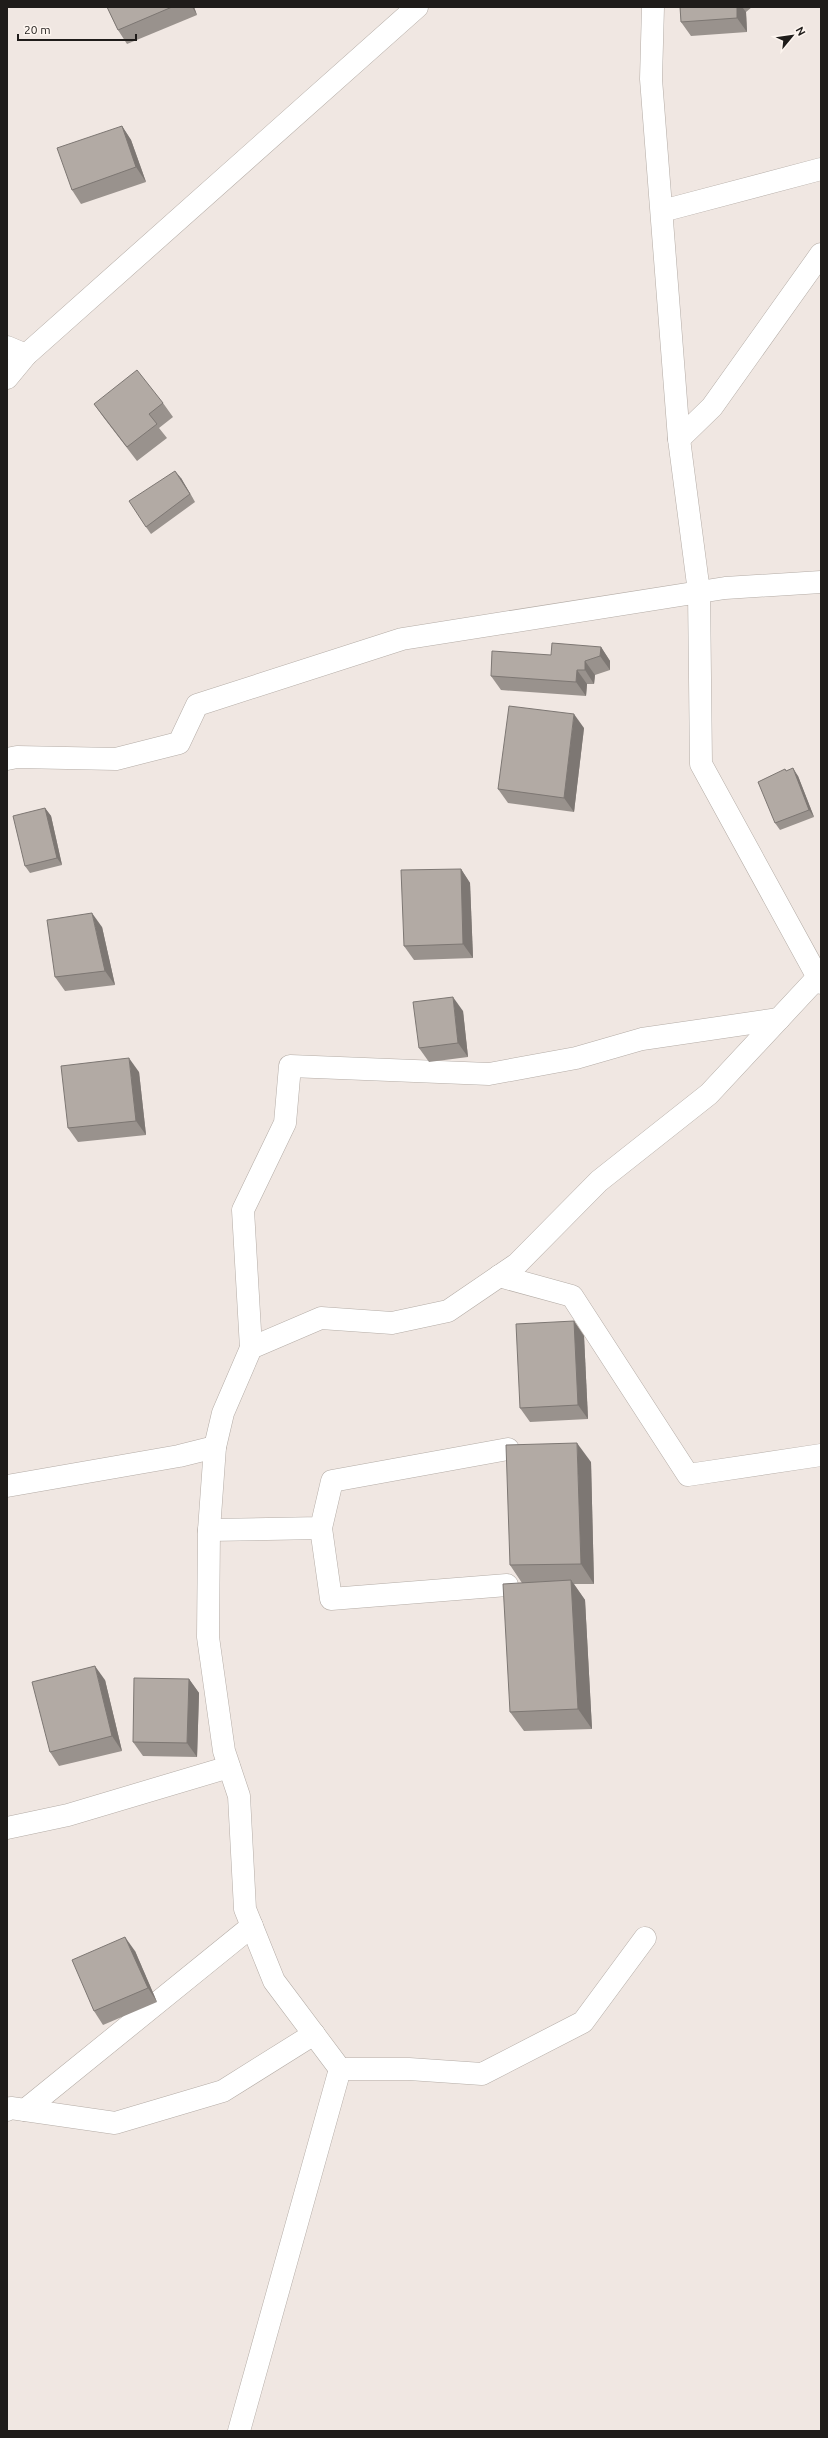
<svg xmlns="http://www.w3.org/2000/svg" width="828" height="2438" font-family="Ubuntu,sans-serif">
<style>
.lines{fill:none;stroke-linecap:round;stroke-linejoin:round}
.minor-casing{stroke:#b4aca6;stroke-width:23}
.minor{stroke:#fff;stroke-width:22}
.wall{fill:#99928d}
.shaded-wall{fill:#7d7773}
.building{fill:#b2aaa4;stroke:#7d7773}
</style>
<rect width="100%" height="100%" fill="#f0e7e2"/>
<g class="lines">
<g class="minor-casing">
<g id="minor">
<path d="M653 7 651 79 679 439 699 592 701 764 821 983"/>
<path d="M662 211 821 169"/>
<path d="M7 347 26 355"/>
<path d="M7 378 26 355 417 7"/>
<path d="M679 439 712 407 821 254"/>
<path d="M7 759 17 757 116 759 179 743 197 705 402 639 725 588 821 582"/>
<path d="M499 1276 572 1296 688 1475 821 1455"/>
<path d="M251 1348 243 1210 285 1123 290 1066 489 1074 576 1058 642 1039 779 1019"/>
<path d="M7 1486 179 1456 215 1447"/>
<path d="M321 1528 331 1599 507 1585"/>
<path d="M209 1530 321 1528 332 1481 508 1449"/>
<path d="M7 1828 68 1815 229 1767"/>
<path d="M645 1938 583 2022 482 2074 409 2069H340L274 1981 245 1909 239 1796 224 1751 208 1637 209 1530 215 1447 223 1413 251 1348 321 1318 392 1323 448 1311 517 1264 599 1181 709 1094 818 977"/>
<path d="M7 2110 11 2108 115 2123 223 2091 314 2034"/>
<path d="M25 2110 252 1926"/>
<path d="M239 2431 340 2069"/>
</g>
</g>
<use href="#minor" class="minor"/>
</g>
<g class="wall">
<path d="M107 7H194L197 15 127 44 118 30Z"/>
<path d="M680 7H752L746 12 747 32 691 36 681 22Z"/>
<path d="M122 126 131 140 146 182 81 204 72 190Z"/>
<path d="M163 403 173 417 159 428 167 438 137 461 104 418 94 404Z"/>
<path d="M181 478 195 502 151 534 146 527Z"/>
<path d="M601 647 610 661V670L595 675 594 684H587L586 696 501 690 491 676 551 655Z"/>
<path d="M584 728 574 812 508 803 498 789Z"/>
<path d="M786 771 798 776 814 817 780 830 775 823Z"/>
<path d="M45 808 51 816 62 865 30 873 25 866Z"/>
<path d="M461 869 470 883 473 958 414 960 404 946Z"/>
<path d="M102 927 115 985 65 991 55 977Z"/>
<path d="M463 1011 468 1057 429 1062 419 1048Z"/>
<path d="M139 1072 146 1135 78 1142 68 1128Z"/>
<path d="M574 1321 584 1336 588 1419 530 1422 520 1408Z"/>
<path d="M591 1462 594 1584H574L585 1600 592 1729 524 1731 510 1712 522 1583 510 1565Z"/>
<path d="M189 1679 199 1693 197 1757 143 1756 133 1742Z"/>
<path d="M105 1680 122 1751 59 1766 50 1752Z"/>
<path d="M135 1951 157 2002 103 2025 94 2011Z"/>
</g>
<g class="shaded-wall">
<path d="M192 7H194L197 15Z"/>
<path d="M737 7H742L746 12 747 32 737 18Z"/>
<path d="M122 126 131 140 146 182 136 167Z"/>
<path d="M175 471 181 478 195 502 190 494Z"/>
<path d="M601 647 610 661V670L600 656Z"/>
<path d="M585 661 595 675 594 684 585 670Z"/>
<path d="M577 670 587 684 586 696 576 682Z"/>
<path d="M574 714 584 728 574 812 564 798Z"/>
<path d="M793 768 798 776 814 817 809 810Z"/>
<path d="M45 808 51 816 62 865 57 858Z"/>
<path d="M461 869 470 883 473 958 463 944Z"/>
<path d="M92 913 102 927 115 985 105 971Z"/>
<path d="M453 997 463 1011 468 1057 458 1043Z"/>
<path d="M129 1058 139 1072 146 1135 136 1121Z"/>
<path d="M574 1321 584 1336 588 1419 578 1405Z"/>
<path d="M577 1443 591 1462 594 1584 581 1564Z"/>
<path d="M571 1580 585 1600 592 1729 578 1709Z"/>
<path d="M95 1666 105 1680 122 1751 112 1736Z"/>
<path d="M189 1679 199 1693 197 1757 187 1743Z"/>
<path d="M125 1937 135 1951 157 2002 148 1988Z"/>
</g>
<g class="building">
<path d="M107 7H172L118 30Z"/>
<path d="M680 7H737V18L681 22Z"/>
<path d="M122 126 136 167 72 190 57 148Z"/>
<path d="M137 370 163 403 149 414 157 424 127 447 94 404Z"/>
<path d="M175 471 190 494 146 527 129 501Z"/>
<path d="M552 643 601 647 600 656 585 661V670H577L576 682 491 676 492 651 551 655Z"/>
<path d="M509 706 574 714 564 798 498 789Z"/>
<path d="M793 768 809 810 775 823 758 782 785 769 786 771Z"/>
<path d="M45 808 57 858 25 866 13 816Z"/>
<path d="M461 869 463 944 404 946 401 870Z"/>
<path d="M92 913 105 971 55 977 47 920Z"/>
<path d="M453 997 458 1043 419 1048 413 1002Z"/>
<path d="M129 1058 136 1121 68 1128 61 1066Z"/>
<path d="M574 1321 578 1405 520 1408 516 1324Z"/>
<path d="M577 1443 581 1564 510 1565 506 1445Z"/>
<path d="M571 1580 578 1709 510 1712 503 1584Z"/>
<path d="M95 1666 112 1736 50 1752 32 1682Z"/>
<path d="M134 1678 189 1679 187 1743 133 1742Z"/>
<path d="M125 1937 148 1988 94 2011 72 1960Z"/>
</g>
<rect width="828" height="2438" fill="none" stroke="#1f1c1a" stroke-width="16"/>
<g transform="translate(792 36) rotate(61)" stroke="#fdf5ef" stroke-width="3" paint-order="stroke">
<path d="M0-3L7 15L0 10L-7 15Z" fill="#1f1c1a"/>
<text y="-6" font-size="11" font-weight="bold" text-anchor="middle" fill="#1f1c1a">N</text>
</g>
<path d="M18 34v6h118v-6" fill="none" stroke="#1f1c1a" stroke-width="2"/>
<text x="24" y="34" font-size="12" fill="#1f1c1a" stroke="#fdf5ef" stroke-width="3" paint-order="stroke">20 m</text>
</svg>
